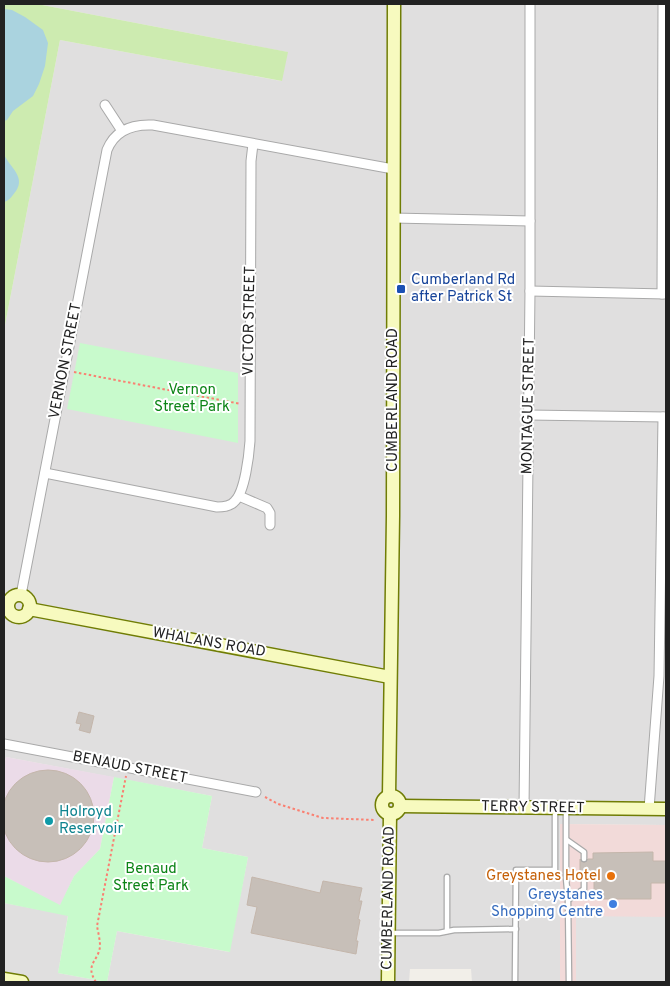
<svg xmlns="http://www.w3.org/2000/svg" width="670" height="986" font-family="Overpass,sans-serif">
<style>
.residential{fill:#e0dfdf}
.commercial{fill:#f2dad9}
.industrial{fill:#ebdbe8}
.grass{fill:#cdebb0}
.park{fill:#c8facc}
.parking{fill:#e2e2e2}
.water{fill:#aad3df}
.building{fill:#c7bfb8;stroke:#c4b6ab}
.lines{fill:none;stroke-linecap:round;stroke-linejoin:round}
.lane-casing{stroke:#a9a9a9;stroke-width:7}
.street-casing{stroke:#a9a9a9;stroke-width:11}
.secondary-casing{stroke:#707d05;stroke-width:15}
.path{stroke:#fa8072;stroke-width:2;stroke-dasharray:2.5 2.5;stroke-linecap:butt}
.lane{stroke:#fff;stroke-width:4.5}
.street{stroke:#fff;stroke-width:9}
.secondary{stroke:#f7fabf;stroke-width:12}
.transit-dot{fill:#1a4fb4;stroke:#fff;stroke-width:2}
.culture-dot{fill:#0f9aa8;stroke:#fff;stroke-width:2}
.food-dot{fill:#e8710a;stroke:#fff;stroke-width:2}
.shop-dot{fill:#3f7fe0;stroke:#fff;stroke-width:2}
.labels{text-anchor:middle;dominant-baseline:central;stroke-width:4;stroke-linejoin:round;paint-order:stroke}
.transit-label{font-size:15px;fill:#164399;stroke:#fff;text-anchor:start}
.street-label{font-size:15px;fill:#222;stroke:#fff}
.park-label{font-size:15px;fill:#0c8416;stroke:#fff}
.culture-label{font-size:15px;fill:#0d838f;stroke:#fff;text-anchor:start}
.food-label{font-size:15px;fill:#c56008;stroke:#fff;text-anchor:end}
.shop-label{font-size:15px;fill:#366cbe;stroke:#fff;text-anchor:end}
</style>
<rect width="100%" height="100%" fill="#f2efe9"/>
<path class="residential" d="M37 4H666V825L560 824V982H472L471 969H410L409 982H4V903L68 915 58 973 107 982 117 931 229 952 248 857 202 848 212 796 6 757 4 766V330L60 40 281 81 287 52Z"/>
<path class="commercial" d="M560 824 666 825V982H560Z"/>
<path class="industrial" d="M6 757 114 777 100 849 74 876 60 906 4 876V766Z"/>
<path class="grass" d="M4 4H37L288 52 282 81 60 40 4 330Z"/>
<g class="park">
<path d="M80 343 238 373V443L67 409Z"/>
<path d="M114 777 212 796 202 848 248 857 230 952 117 931 107 982 58 973 68 916 4 903V876L60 905 74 876 100 849Z"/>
</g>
<path class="parking" d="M576 916 666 917V982H576Z"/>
<g class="water">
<path d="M4 9 12 10 25 17 43 30 48 43 45 66 39 84 33 96 13 111 7 120 4 121Z"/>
<path d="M4 154C9 167 26 176 16 191 12 196 10 200 4 202Z"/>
</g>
<g class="building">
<path d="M79 712 94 716 90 733 79 730 81 724 76 723Z"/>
<circle cx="48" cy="816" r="46"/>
<path d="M653 852V861H666V883H651V899H594V879H588L584 876 580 880V859L584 863 588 859H593V853Z"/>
<path d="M252 877 320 893 323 881 362 888 359 901H362L358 919 360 920 356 941H358L356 954 251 933 257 907 247 905Z"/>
</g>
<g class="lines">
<g class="lane-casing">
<g id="lane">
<path d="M566 809V878L568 900 569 982"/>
<path d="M567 840 584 852V859"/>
<path d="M447 877V931"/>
<path d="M568 900 584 889V880"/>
<path d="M390 933H439L454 930 516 929"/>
<path d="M515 982 516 870H555V810"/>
</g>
</g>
<g class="street-casing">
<g id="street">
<path d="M105 105 122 131"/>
<path d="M393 218 530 221"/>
<path d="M530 291 666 294"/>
<path d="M662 294 663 4"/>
<path d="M528 415 666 417"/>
<path d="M45 473 217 507C224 507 231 506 235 501 245 491 249 455 250 441L251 161 253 144"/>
<path d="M239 496 267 508 270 513V525"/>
<path d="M21 595 107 150C115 130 133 124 153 125L393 169"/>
<path d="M4 744 256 792"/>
<path d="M524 808 530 291V4"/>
<path d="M649 809 659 676 663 417"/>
</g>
</g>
<g class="secondary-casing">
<g id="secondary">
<circle cx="19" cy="606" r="11"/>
<path d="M29 609 390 677"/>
<path d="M389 796 393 516 394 4"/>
<circle cx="391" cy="805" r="9"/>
<path d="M400 806 666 809"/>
<path d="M4 979 22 982"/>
<path d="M388 982 390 814"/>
</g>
</g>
<g class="path">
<path d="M74 372 241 404"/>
<path d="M265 797 278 804 323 818 375 820"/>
<path d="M96 982C84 964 99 961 100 946 100 939 98 932 97 926L126 776"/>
</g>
<use href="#lane" class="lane"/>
<use href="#street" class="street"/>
<use href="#secondary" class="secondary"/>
</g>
<rect class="transit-dot" x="396" y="284" width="10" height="10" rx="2.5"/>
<circle class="culture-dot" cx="49" cy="821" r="5"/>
<circle class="food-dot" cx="611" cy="876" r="5"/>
<circle class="shop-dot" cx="613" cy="904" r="5"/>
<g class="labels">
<g class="transit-label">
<text x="411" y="280">Cumberland Rd<tspan x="411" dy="17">after Patrick St</tspan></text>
</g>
<g class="street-label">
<text transform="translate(250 321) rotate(-89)">VICTOR STREET</text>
<text transform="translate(66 361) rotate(-79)">VERNON STREET</text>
<text transform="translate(393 400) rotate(-90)">CUMBERLAND ROAD</text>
<text transform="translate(529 406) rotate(-89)">MONTAGUE STREET</text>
<text transform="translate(209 643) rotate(10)">WHALANS ROAD</text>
<text transform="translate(130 768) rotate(11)">BENAUD STREET</text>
<text transform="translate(533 808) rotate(1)">TERRY STREET</text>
<text transform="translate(389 898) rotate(-89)">CUMBERLAND ROAD</text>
</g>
<g class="park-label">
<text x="192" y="390">Vernon<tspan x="192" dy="17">Street Park</tspan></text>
<text x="151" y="869">Benaud<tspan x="151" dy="17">Street Park</tspan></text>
</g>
<g class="culture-label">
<text x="59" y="812">Holroyd<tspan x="59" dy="17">Reservoir</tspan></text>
</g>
<g class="food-label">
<text x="601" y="876">Greystanes Hotel</text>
</g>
<g class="shop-label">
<text x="603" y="895">Greystanes<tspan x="603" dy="17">Shopping Centre</tspan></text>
</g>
</g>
<rect width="670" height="986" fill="none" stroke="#222222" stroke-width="10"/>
</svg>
